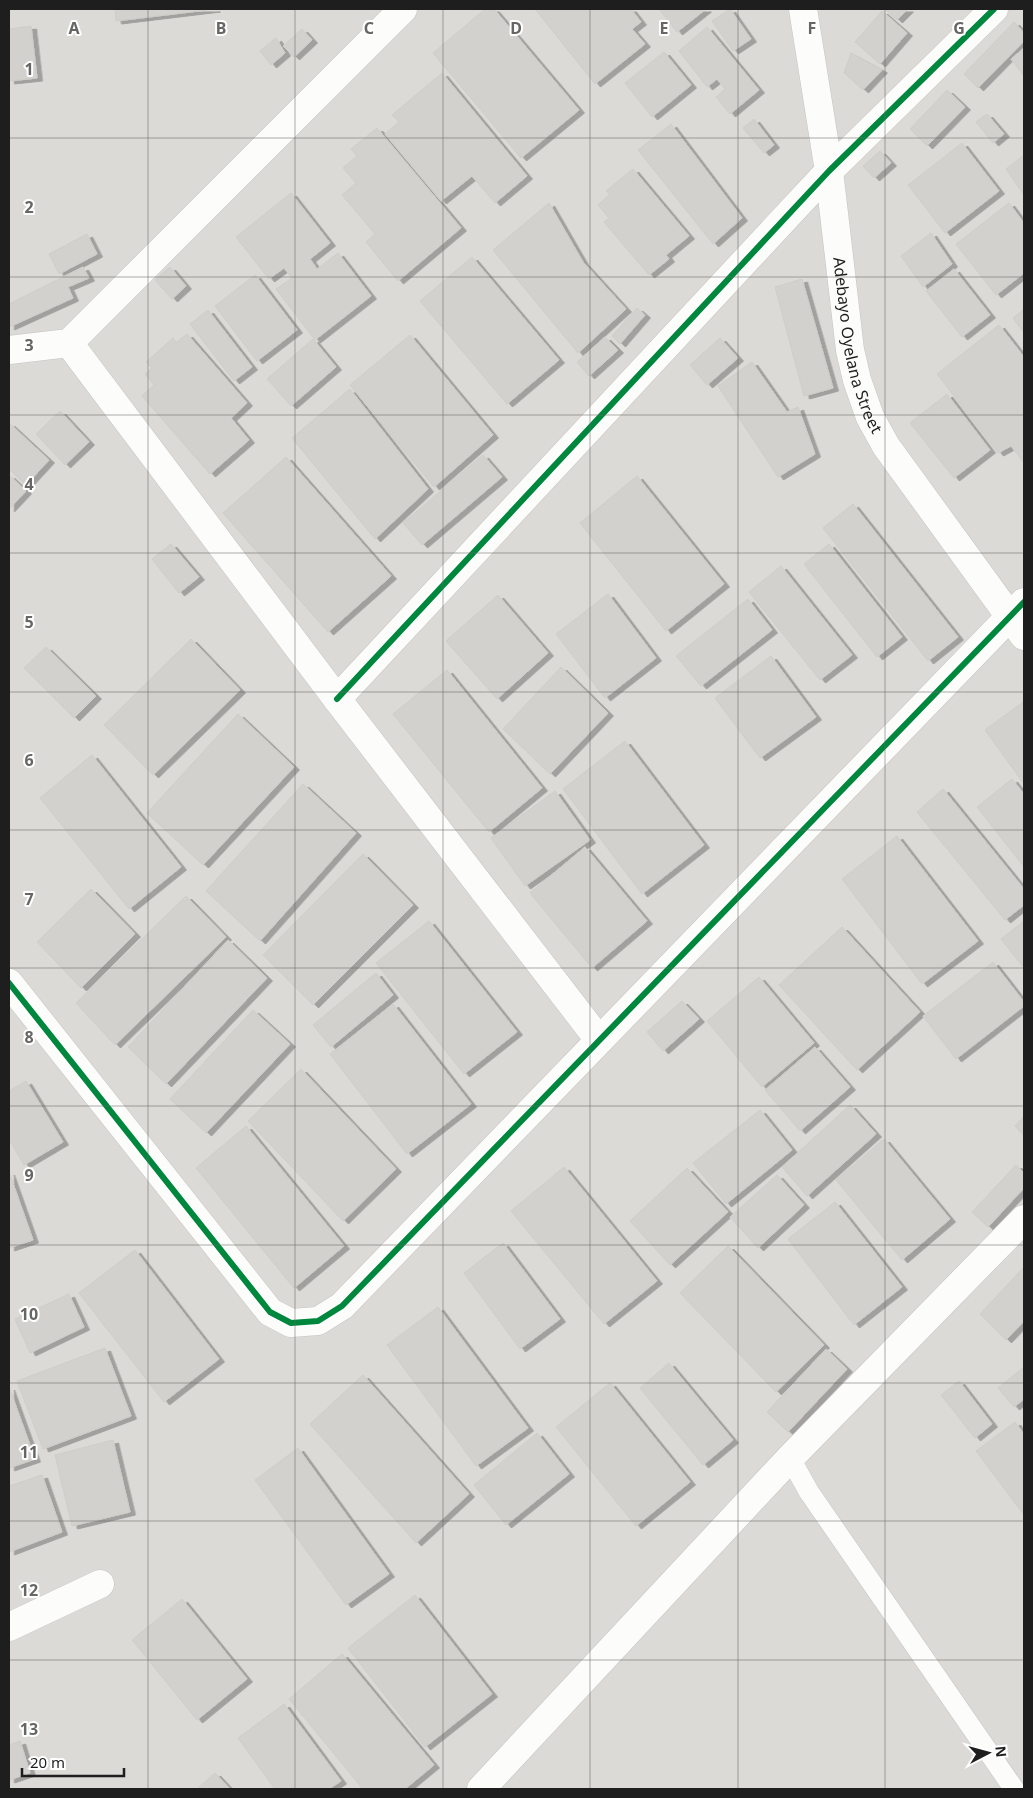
<svg xmlns="http://www.w3.org/2000/svg" width="1033" height="1798" font-family="'Noto Sans',sans-serif">
<style>
.residential{fill:#dbdad7}
.building{fill:#d3d1cd;stroke:#cfcdc7;filter:url(#shadow)}
.lines{fill:none;stroke-linecap:round;stroke-linejoin:round}
.service-casing{stroke:#c5c4c2;stroke-width:21}
.minor-casing{stroke:#c5c4c2;stroke-width:29}
.service{stroke:#fcfcfb;stroke-width:20}
.minor{stroke:#fcfcfb;stroke-width:28}
.cycleway-casing{stroke:#fff;stroke-width:9}
.cycleway{stroke:#00873e;stroke-width:6}
.grid{fill:none;stroke:#666664;stroke-width:1;stroke-opacity:0.55}
.labels{text-anchor:middle;dominant-baseline:central;stroke-width:4;stroke-linejoin:round;paint-order:stroke}
.street-label{font-size:16px;fill:#1e1e1e;stroke:#fff}
.grid-label{font-size:16px;text-anchor:middle;font-weight:bold;fill:#666664;stroke:#fff;stroke-width:4;stroke-linejoin:round;paint-order:stroke}
</style>
<defs>
<filter id="shadow"><feDropShadow dx="5.5" dy="3" stdDeviation="0" flood-color="#0004"/></filter>
</defs>
<rect width="100%" height="100%" fill="#ecebe6"/>
<rect class="residential" x="9" y="9" width="1015" height="1780"/>
<g class="building">
<path d="M115 9H215L116 21Z"/>
<path d="M485 9H494L579 110 521 158 433 53Z"/>
<path d="M535 9H631L641 22 632 29 645 44 595 84Z"/>
<path d="M659 9H706L677 32Z"/>
<path d="M730 9 751 39 733 51 712 21Z"/>
<path d="M885 9H908L897 20Z"/>
<path d="M882 11 907 33 880 64 855 42Z"/>
<path d="M1014 22 1024 33V41L978 88 964 74Z"/>
<path d="M31 26 37 78 9 81V29Z"/>
<path d="M707 27 759 90 730 114 716 97 725 89 717 79 707 87 679 51Z"/>
<path d="M302 29 312 40 294 57 283 46Z"/>
<path d="M276 38 285 53 271 65 260 51Z"/>
<path d="M1024 48V76L1011 59Z"/>
<path d="M664 52 691 85 652 117 625 83Z"/>
<path d="M851 53 882 70 863 90 844 73Z"/>
<path d="M442 73 527 176 495 203 472 176 441 201 385 134 399 122 392 115Z"/>
<path d="M947 90 965 107 927 146 910 129Z"/>
<path d="M987 114 1004 134 993 143 976 122Z"/>
<path d="M754 119 774 145 764 153 743 128Z"/>
<path d="M671 124 742 218 713 244 638 150Z"/>
<path d="M377 128 461 228 398 281 366 242 375 234 342 195 356 183 343 168 357 156 351 149Z"/>
<path d="M962 143 999 191 945 233 908 185Z"/>
<path d="M880 151 891 163 874 178 863 166Z"/>
<path d="M1024 155V195L1006 169Z"/>
<path d="M633 169 689 236 666 255 669 259 649 275 604 222 609 218 598 205 610 194 606 191Z"/>
<path d="M291 193 330 243 310 259 317 269 338 253 371 296 315 340 276 289 292 278 284 268 269 279 236 237Z"/>
<path d="M549 203 583 262 626 309 578 353 493 250Z"/>
<path d="M1009 203 1024 223V273L996 295 956 244Z"/>
<path d="M931 233 952 264 923 287 901 256Z"/>
<path d="M87 234 97 254 59 274 49 254Z"/>
<path d="M472 257 559 360 507 404 420 301Z"/>
<path d="M83 267 89 278 68 287 73 298 9 327V304Z"/>
<path d="M170 267 186 286 172 299 155 280Z"/>
<path d="M954 269 990 315 962 337 926 291Z"/>
<path d="M255 275 297 330 257 361 215 306Z"/>
<path d="M802 279 833 388 804 396 775 287Z"/>
<path d="M637 308 645 315 620 344 612 336Z"/>
<path d="M1024 309V333L1013 318Z"/>
<path d="M208 310 252 367 234 381 190 324Z"/>
<path d="M999 325 1024 357V463L1011 446 998 453 937 374Z"/>
<path d="M187 334 247 403 231 418 249 440 210 474 142 396 154 385 145 374 152 368 146 362 173 338 176 343Z"/>
<path d="M410 335 493 435 434 487 350 385Z"/>
<path d="M605 337 618 350 589 376 577 362Z"/>
<path d="M720 338 738 358 707 385 690 365Z"/>
<path d="M313 339 336 367 291 406 267 379Z"/>
<path d="M752 362 787 412 798 407 815 454 778 477 718 386Z"/>
<path d="M350 389 428 489 375 539 292 438Z"/>
<path d="M947 394 990 450 954 478 910 423Z"/>
<path d="M60 411 89 442 65 465 36 434Z"/>
<path d="M9 423 49 460 26 485 9 469Z"/>
<path d="M483 455 502 477 422 545 403 523Z"/>
<path d="M286 457 391 576 328 632 223 513Z"/>
<path d="M9 475 26 491 9 509Z"/>
<path d="M637 476 724 584 666 631 580 523Z"/>
<path d="M853 504 958 637 928 661 823 528Z"/>
<path d="M171 544 199 577 179 593 152 559Z"/>
<path d="M829 544 902 637 877 657 804 564Z"/>
<path d="M781 566 852 655 820 680 749 592Z"/>
<path d="M608 594 656 658 605 698 556 634Z"/>
<path d="M498 595 548 653 497 699 446 641Z"/>
<path d="M748 599 772 630 701 686 676 656Z"/>
<path d="M191 639 240 690 153 775 104 725Z"/>
<path d="M46 647 96 696 74 718 24 668Z"/>
<path d="M771 656 816 717 760 758 715 698Z"/>
<path d="M561 667 608 713 550 774 503 729Z"/>
<path d="M447 670 542 788 489 832 393 714Z"/>
<path d="M1023 702 1024 703V784L985 730Z"/>
<path d="M238 714 294 767 203 865 147 813Z"/>
<path d="M625 741 704 845 642 894 563 789Z"/>
<path d="M92 755 181 867 129 909 40 798Z"/>
<path d="M1012 779 1024 794V867L977 807Z"/>
<path d="M303 784 356 833 260 941 206 891Z"/>
<path d="M943 789 1024 889V905L1005 920 917 812Z"/>
<path d="M555 791 590 840 525 886 491 838Z"/>
<path d="M897 836 978 941 922 984 842 879Z"/>
<path d="M585 847 647 921 592 968 530 893Z"/>
<path d="M363 854 413 905 313 1005 263 955Z"/>
<path d="M91 889 135 934 81 988 37 942Z"/>
<path d="M186 896 226 937 115 1045 76 1003Z"/>
<path d="M429 921 517 1032 464 1074 376 963Z"/>
<path d="M1024 921V968L1001 939Z"/>
<path d="M842 927 920 1012 857 1070 779 985Z"/>
<path d="M228 940 267 978 166 1084 128 1047Z"/>
<path d="M993 962 1024 1002V1006L956 1059 923 1016Z"/>
<path d="M376 973 393 995 331 1047 313 1025Z"/>
<path d="M759 977 814 1043 762 1087 707 1021Z"/>
<path d="M682 1001 699 1019 663 1051 647 1032Z"/>
<path d="M393 1004 471 1104 407 1154 330 1054Z"/>
<path d="M253 1010 290 1044 206 1133 170 1099Z"/>
<path d="M815 1047 850 1087 800 1131 765 1090Z"/>
<path d="M301 1069 396 1169 343 1221 248 1121Z"/>
<path d="M26 1081 63 1142 24 1165 9 1139V1091Z"/>
<path d="M850 1105 876 1134 807 1196 782 1167Z"/>
<path d="M760 1110 792 1150 726 1204 693 1163Z"/>
<path d="M1024 1116V1136L1015 1126Z"/>
<path d="M246 1126 344 1246 294 1288 196 1168Z"/>
<path d="M884 1139 950 1219 902 1260 836 1180Z"/>
<path d="M1016 1165 1024 1173V1188L988 1227 972 1212Z"/>
<path d="M564 1167 657 1281 604 1324 511 1211Z"/>
<path d="M687 1168 728 1212 670 1265 630 1221Z"/>
<path d="M9 1172 33 1240 9 1248Z"/>
<path d="M777 1175 804 1205 758 1248 730 1217Z"/>
<path d="M835 1202 902 1287 854 1325 788 1239Z"/>
<path d="M503 1243 560 1319 520 1349 464 1273Z"/>
<path d="M728 1246 824 1345 776 1392 680 1293Z"/>
<path d="M135 1250 219 1359 164 1402 79 1293Z"/>
<path d="M1024 1267V1321L1006 1340 980 1314Z"/>
<path d="M69 1294 84 1327 30 1353 15 1319Z"/>
<path d="M438 1307 528 1428 476 1466 387 1345Z"/>
<path d="M105 1348 131 1416 43 1449 17 1381Z"/>
<path d="M826 1349 847 1369 788 1432 767 1412Z"/>
<path d="M669 1363 733 1440 703 1465 640 1388Z"/>
<path d="M1024 1367V1399L1014 1407 998 1388Z"/>
<path d="M363 1375 469 1494 416 1543 310 1424Z"/>
<path d="M959 1381 992 1424 975 1438 941 1395Z"/>
<path d="M610 1383 690 1482 636 1526 556 1427Z"/>
<path d="M9 1387 35 1459 9 1468Z"/>
<path d="M1015 1422 1024 1434V1515L976 1451Z"/>
<path d="M537 1433 569 1474 506 1525 474 1485Z"/>
<path d="M113 1440 130 1512 72 1526 55 1455Z"/>
<path d="M298 1448 389 1574 346 1605 255 1480Z"/>
<path d="M42 1475 62 1532 9 1552V1486Z"/>
<path d="M415 1595 492 1694 425 1747 348 1648Z"/>
<path d="M182 1599 247 1679 197 1720 132 1640Z"/>
<path d="M342 1654 434 1765 405 1789H363L289 1699Z"/>
<path d="M284 1704 341 1781 329 1789H275L238 1738Z"/>
<path d="M20 1741 30 1773 9 1780V1745Z"/>
<path d="M215 1773 230 1789H197Z"/>
</g>
<g class="lines">
<g class="service-casing">
<path id="service" d="M790 1458 809 1492 1014 1789"/>
</g>
<g class="minor-casing">
<g id="minor">
<path id="s1" d="M803 9 829 171 850 350 857 380 870 417 886 446 1024 636"/>
<path d="M69 343 337 699 599 1040"/>
<path d="M9 350 69 343 403 9"/>
<path d="M337 699 829 171 994 9"/>
<path d="M9 983 270 1312 291 1323 318 1321 342 1306 1024 602"/>
<path d="M9 1627 100 1584"/>
<path d="M481 1789 790 1458 1024 1219"/>
</g>
</g>
<use href="#service" class="service"/>
<use href="#minor" class="minor"/>
<g class="cycleway-casing">
<g id="cycleway">
<path d="M337 699 829 171 994 9"/>
<path d="M9 983 270 1312 291 1323 318 1321 342 1306 1024 602"/>
</g>
</g>
<use href="#cycleway" class="cycleway"/>
</g>
<path class="grid" d="M148 9V1789M295 9V1789M443 9V1789M590 9V1789M738 9V1789M885 9V1789M9 138H1024M9 277H1024M9 415H1024M9 553H1024M9 692H1024M9 830H1024M9 968H1024M9 1106H1024M9 1245H1024M9 1383H1024M9 1521H1024M9 1660H1024"/>
<g class="labels">
<g class="street-label">
<text stroke="none"><textPath href="#s1" startOffset="341">Adebayo Oyelana Street</textPath></text>
</g>
</g>
<g class="grid-label">
<text x="74" y="34">A</text>
<text x="221" y="34">B</text>
<text x="369" y="34">C</text>
<text x="516" y="34">D</text>
<text x="664" y="34">E</text>
<text x="812" y="34">F</text>
<text x="959" y="34">G</text>
<text x="29" y="75">1</text>
<text x="29" y="213">2</text>
<text x="29" y="351">3</text>
<text x="29" y="490">4</text>
<text x="29" y="628">5</text>
<text x="29" y="766">6</text>
<text x="29" y="905">7</text>
<text x="29" y="1043">8</text>
<text x="29" y="1181">9</text>
<text x="29" y="1320">10</text>
<text x="29" y="1458">11</text>
<text x="29" y="1596">12</text>
<text x="29" y="1735">13</text>
</g>
<rect width="1033" height="1798" fill="none" stroke="#1e1e1e" stroke-width="20"/>
<g transform="translate(988 1753) rotate(84)" stroke="#ffffff" stroke-width="4" paint-order="stroke">
<path d="M0-4L9 19L0 12L-9 19Z" fill="#1e1e1e"/>
<text y="-8" font-size="14" font-weight="bold" text-anchor="middle" fill="#1e1e1e">N</text>
</g>
<path d="M22 1768v8h102v-8" fill="none" stroke="#1e1e1e" stroke-width="2.5"/>
<text x="30" y="1768" font-size="15" fill="#1e1e1e" stroke="#ffffff" stroke-width="4" paint-order="stroke">20 m</text>
</svg>
